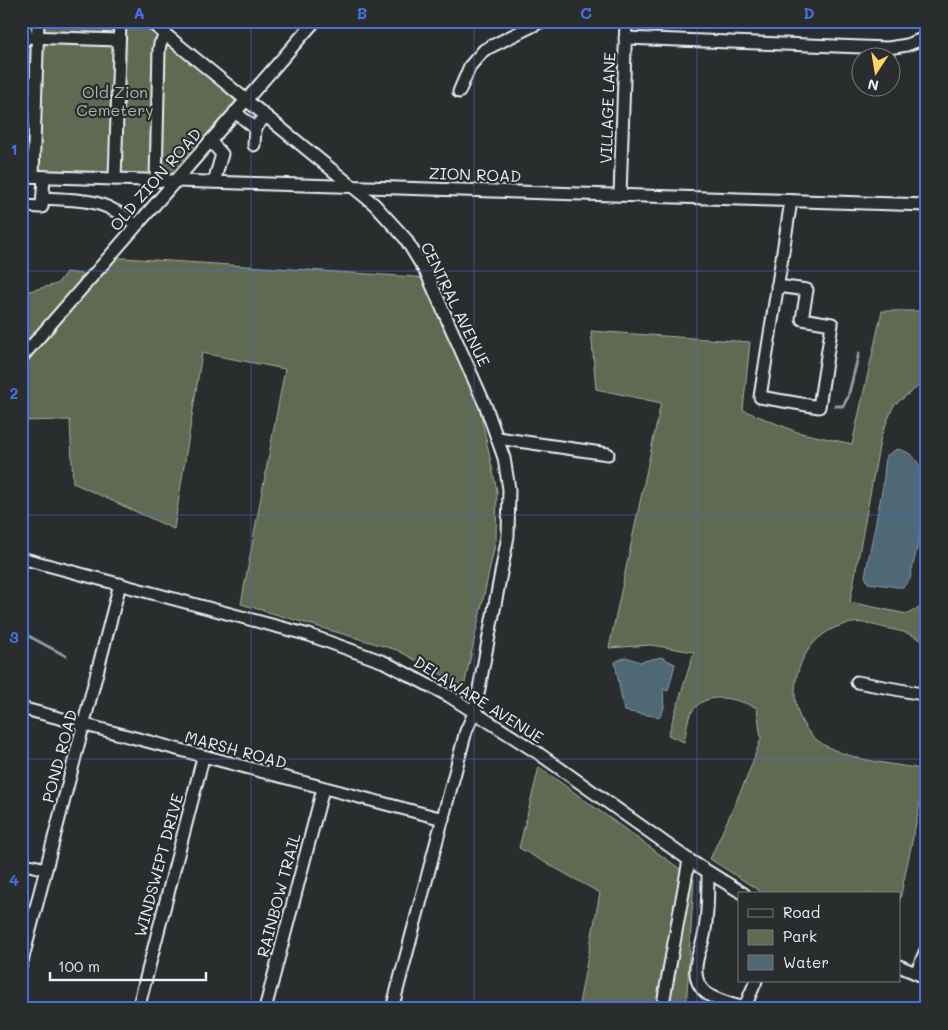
<svg xmlns="http://www.w3.org/2000/svg" width="948" height="1030" font-family="Mali,sans-serif">
<style>
.green{fill:#606b52;stroke:#a4aea5}
.water{fill:#506875;stroke:#8d9fa9}
.lines{fill:none;stroke-linecap:round;stroke-linejoin:round}
.stream{stroke:#8d9fa9;stroke-width:3}
.minor-casing{stroke:#e8f1f8;stroke-width:15}
.minor{stroke:#2a2d2e;stroke-width:11}
.grid{fill:none;stroke:#466fde;stroke-width:1;stroke-opacity:0.55}
.labels{text-anchor:middle;dominant-baseline:central;stroke-width:4.5;stroke-linejoin:round;paint-order:stroke}
.park-label{font-size:16px;fill:#abb5ad;stroke:#2a2d2e}
.street-label{font-size:16px;fill:#e8f1f8;stroke:#2a2d2e}
.neatline{fill:none;stroke:#466fde;stroke-width:2}
.grid-label{font-size:16px;text-anchor:middle;font-weight:bold;fill:#466fde}
</style>
<rect width="100%" height="100%" fill="#2a2d2e"/>
<filter id="ink" filterUnits="userSpaceOnUse"><feTurbulence type="fractalNoise" baseFrequency=".02" numOctaves="2"/><feDisplacementMap in="SourceGraphic" scale="10" xChannelSelector="R" yChannelSelector="G"/><feConvolveMatrix kernelMatrix="1 2 1 2 8 2 1 2 1" color-interpolation-filters="sRGB"/></filter>
<g filter="url(#ink)">
<g class="green">
<path d="M21 21H149L235 101 175 181 21 176Z"/>
<path d="M108 257 429 278 472 372 497 491 496 540 464 687 397 650 241 604 285 369 202 353 174 529 73 483 70 420 21 421V293L57 284 66 272 91 275Z"/>
<path d="M882 311H927V352L920 385 894 405 881 436 850 602 907 614 927 604V646C916 633 902 632 886 628 876 626 863 621 852 623 791 631 772 721 830 748 859 762 896 764 927 770L899 904V894H761L760 891 710 859 747 777 761 739 757 708C737 699 704 688 690 715 687 722 686 734 684 742L668 735 694 652 651 645 609 648 661 403 596 389 591 331 750 342 743 410 797 432 852 444Z"/>
<path d="M539 767 694 879 686 1009H578L600 893 519 848Z"/>
</g>
<g class="water">
<path d="M897 449C946 457 916 547 910 579L903 587H898L868 583 865 576 883 486 886 456Z"/>
<path d="M626 657 640 662 661 657 675 664 668 691 663 689 664 708 660 717 624 711 615 662Z"/>
</g>
<g class="lines">
<g class="stream">
<path d="M835 406H843L848 397 859 353"/>
<path d="M21 632 66 656"/>
</g>
<g class="minor-casing">
<g id="minor">
<path d="M149 21 374 204 405 238 427 274 486 407 504 458 509 489 508 536 478 694 475 711 466 731 392 1009"/>
<path d="M21 26 26 30 27 37 21 45"/>
<path d="M27 37 119 40"/>
<path d="M625 38 888 48 907 45 927 37"/>
<path d="M459 92 470 66 484 50 542 21"/>
<path d="M235 112 255 128 265 117"/>
<path d="M210 141 222 154 214 182"/>
<path d="M254 145 255 128"/>
<path d="M21 176 927 205"/>
<path d="M33 176 38 21"/>
<path d="M115 179 120 21"/>
<path d="M156 180 159 50 160 44 166 35"/>
<path d="M620 195 626 21"/>
<path d="M43 198C85 201 101 197 136 225"/>
<path d="M21 206 42 207 44 177"/>
<path d="M777 286 807 290 802 319 832 324 819 407 760 397 791 201"/>
<path d="M21 358 315 21"/>
<path d="M498 438 608 454"/>
<path d="M21 558 309 635 384 662 449 696 538 753 689 860 744 894"/>
<path d="M857 682 927 695"/>
<path d="M21 708 443 819"/>
<path d="M21 863 46 869"/>
<path d="M708 872C708 891 708 911 705 930 704 941 699 950 697 960 690 994 716 1000 741 1007L746 1004 756 981"/>
<path d="M21 965 120 584"/>
<path d="M899 966 927 978"/>
<path d="M916 973 927 948"/>
<path d="M138 1009 203 758"/>
<path d="M265 1009 323 789"/>
<path d="M662 1009 689 860"/>
</g>
</g>
<use href="#minor" class="minor"/>
</g>
</g>
<path class="grid" d="M251 21V1009M474 21V1009M697 21V1009M21 271H927M21 515H927M21 759H927"/>
<g class="labels">
<g class="park-label">
<text x="115" y="91">Old Zion<tspan x="115" dy="18">Cemetery</tspan></text>
</g>
<g class="street-label">
<text transform="translate(607 108) rotate(-88)">VILLAGE LANE</text>
<text transform="translate(475 174) rotate(2)">ZION ROAD</text>
<text transform="translate(155 179) rotate(-49)">OLD ZION ROAD</text>
<text transform="translate(456 304) rotate(64)">CENTRAL AVENUE</text>
<text transform="translate(479 699) rotate(32)">DELAWARE AVENUE</text>
<text transform="translate(236 749) rotate(15)">MARSH ROAD</text>
<text transform="translate(59 756) rotate(-75)">POND ROAD</text>
<text transform="translate(158 865) rotate(-75)">WINDSWEPT DRIVE</text>
<text transform="translate(278 895) rotate(-75)">RAINBOW TRAIL</text>
</g>
</g>
<rect width="948" height="1030" fill="none" stroke="#2a2d2e" stroke-width="55"/>
<rect x="738" y="892" width="162" height="90" fill="#2a2d2e" stroke="#767b7f"/>
<rect x="748" y="909" width="25" height="8" fill="#2a2d2e" stroke="#767b7f"/>
<text x="783" y="918" font-size="15" fill="#e8f1f8">Road</text>
<rect x="748" y="930" width="25" height="15" fill="#606b52" stroke="#767b7f"/>
<text x="783" y="942" font-size="15" fill="#e8f1f8">Park</text>
<rect x="748" y="955" width="25" height="15" fill="#506875" stroke="#767b7f"/>
<text x="783" y="968" font-size="15" fill="#e8f1f8">Water</text>
<g transform="translate(876 72) rotate(192)"><circle r="24" fill="#2a2d2e" stroke="#767b7f"/>
<path d="M0-4L9 19L0 12L-9 19Z" fill="#ffd166"/>
<text y="-8" font-size="14" font-weight="bold" text-anchor="middle" fill="#e8f1f8">N</text>
</g>
<path d="M50 972v8h156v-8" fill="none" stroke="#e8f1f8" stroke-width="2.5"/>
<text x="58" y="972" font-size="15" fill="#e8f1f8" stroke="#2a2d2e" stroke-width="4" paint-order="stroke">100 m</text>
<rect x="28" y="28" width="892" height="974" class="neatline"/>
<g class="grid-label">
<text x="139" y="19">A</text>
<text x="362" y="19">B</text>
<text x="586" y="19">C</text>
<text x="809" y="19">D</text>
<text x="14" y="155">1</text>
<text x="14" y="399">2</text>
<text x="14" y="643">3</text>
<text x="14" y="886">4</text>
</g>
</svg>
